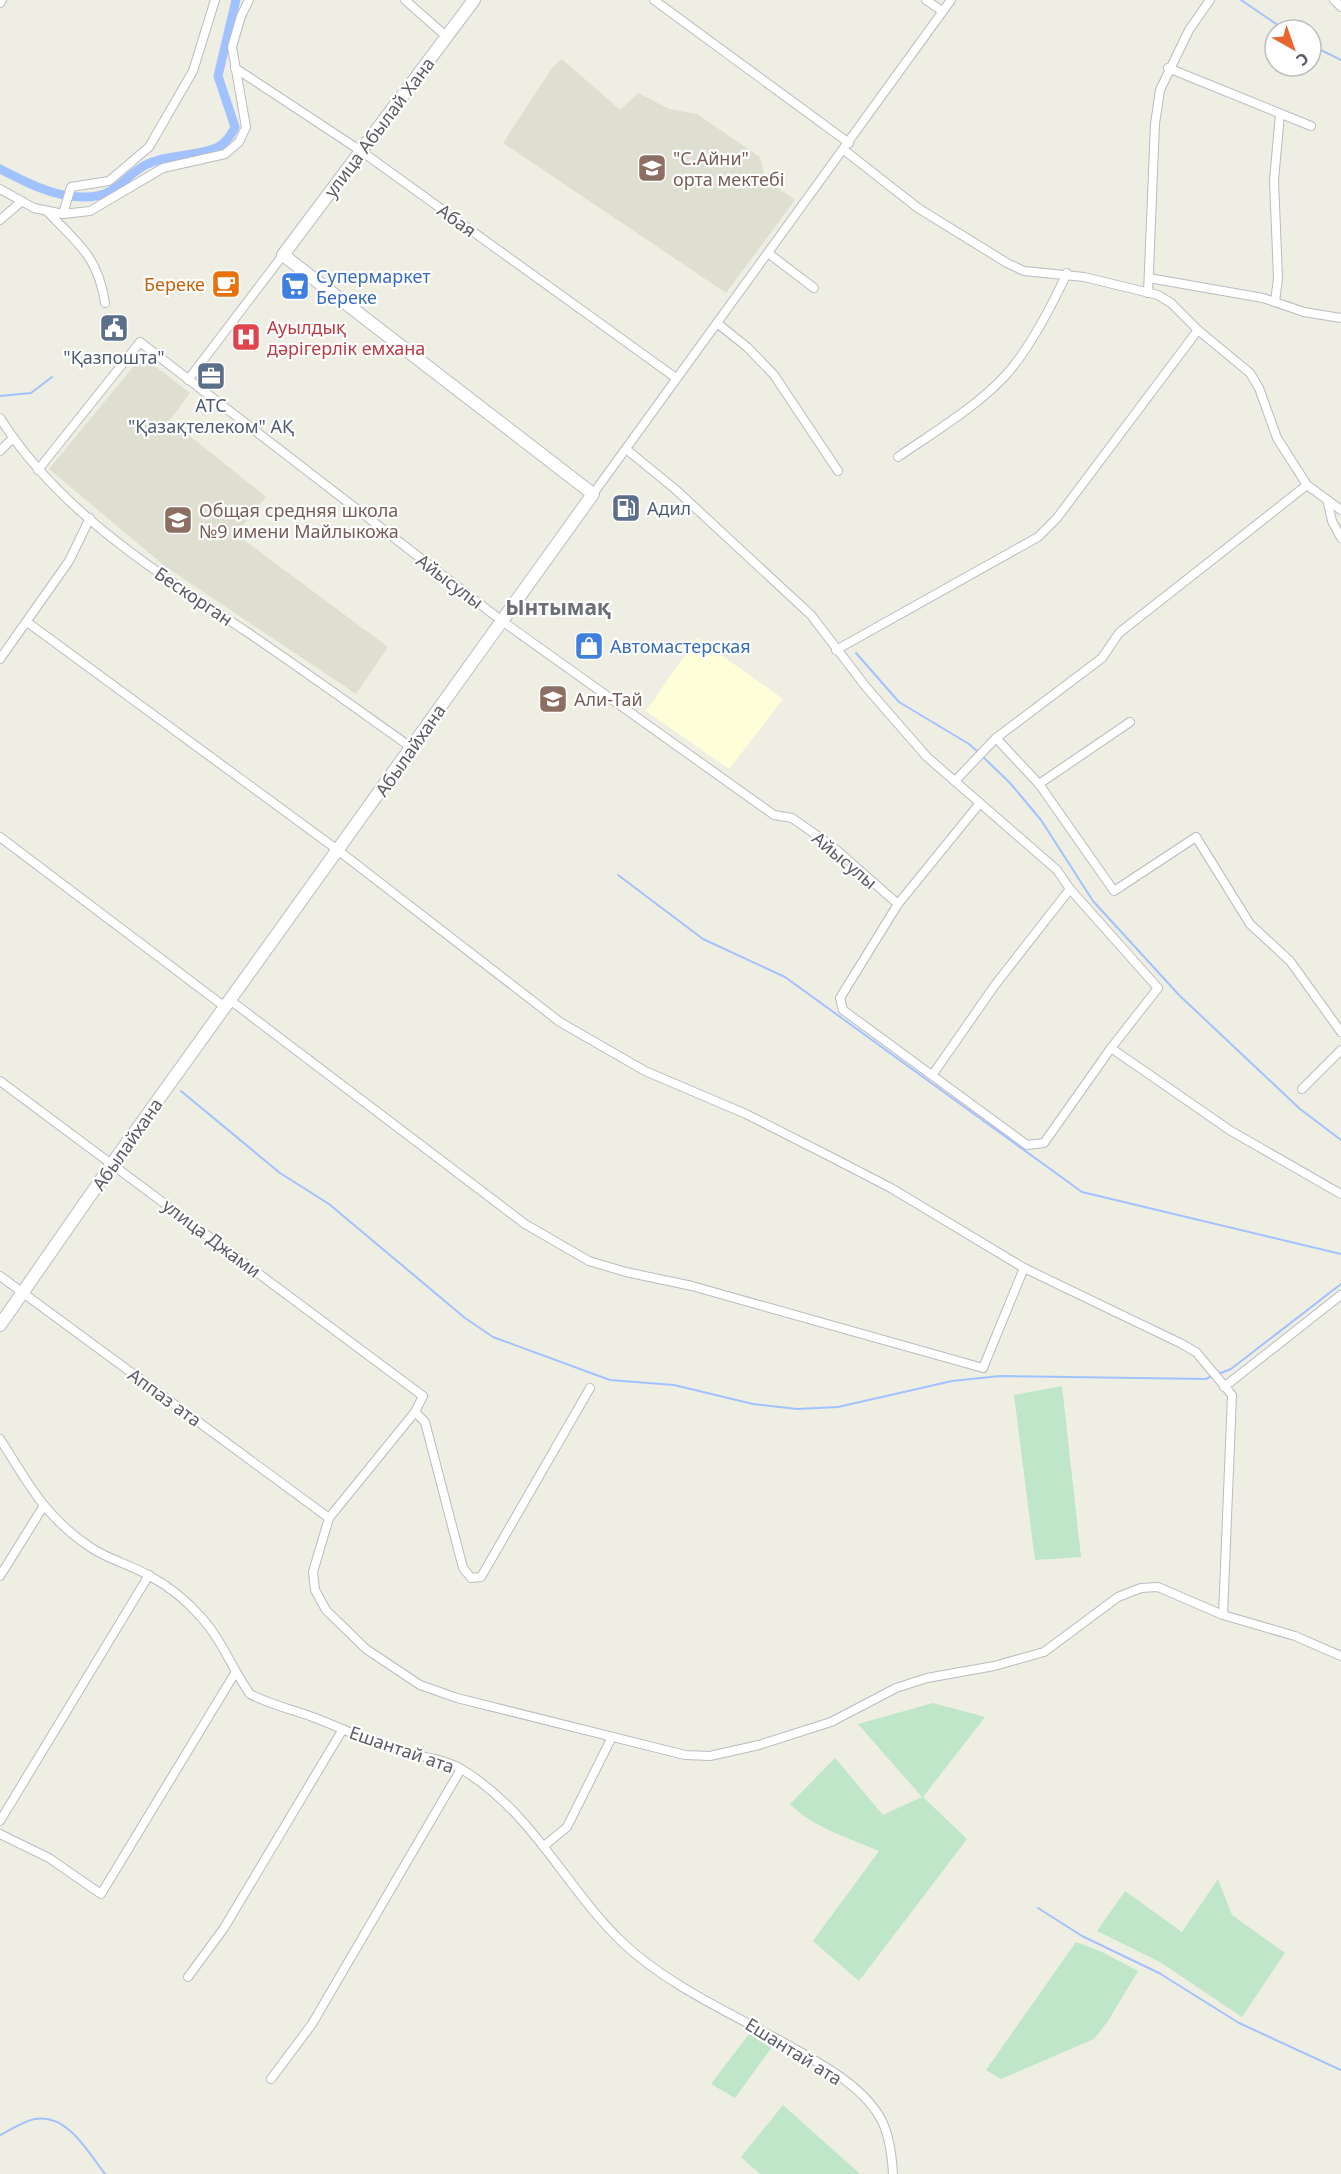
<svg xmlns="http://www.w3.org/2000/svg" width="1341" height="2174" font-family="'Noto Sans',sans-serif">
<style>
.commercial{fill:#fefed8}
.education{fill:#deded1}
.green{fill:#bfe6c8}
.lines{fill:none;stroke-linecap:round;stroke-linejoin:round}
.stream{stroke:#a2c2ff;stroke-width:2}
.canal{stroke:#a2c2ff;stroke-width:9}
.street-casing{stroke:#babbc2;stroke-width:10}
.secondary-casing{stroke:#bbbdc4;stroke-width:14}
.street{stroke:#fff;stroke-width:8}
.secondary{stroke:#fff;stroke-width:12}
.labels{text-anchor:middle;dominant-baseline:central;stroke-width:4.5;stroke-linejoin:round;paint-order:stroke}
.street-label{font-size:18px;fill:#5b5d64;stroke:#fff}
.education-label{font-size:18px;fill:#785e54;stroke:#fff;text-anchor:start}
.shop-label{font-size:18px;fill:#366cbe;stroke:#fff;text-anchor:start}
.food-label{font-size:18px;fill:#c56008;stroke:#fff;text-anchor:end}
.health-label{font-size:18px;fill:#be3a42;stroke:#fff;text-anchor:start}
.service-label{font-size:18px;fill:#4e5e75;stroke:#fff}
.quarter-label{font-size:21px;font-weight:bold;fill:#6c6f76;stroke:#fff}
</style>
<rect width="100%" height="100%" fill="#eeeee3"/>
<path class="commercial" d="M697 638 783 699 729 769 646 711Z"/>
<g class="education">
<path d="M562 59 620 110 638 93 669 109 697 114 760 157 765 179 795 200 726 293 503 143 552 68Z"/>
<path d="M142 356 190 393 170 420 266 497 236 534 388 647 356 694 166 567 49 469Z"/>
</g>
<g class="green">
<path d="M1062 1386 1081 1557 1035 1560 1014 1395Z"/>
<path d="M933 1703 985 1717 923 1797 967 1839 859 1981 813 1941 879 1851C849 1838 814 1828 790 1804L835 1758 883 1815 922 1797 858 1724Z"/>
<path d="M1218 1879 1232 1915 1285 1953 1242 2017 1160 1962 1097 1931 1125 1891 1182 1932Z"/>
<path d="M1076 1942 1102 1952 1138 1971 1108 2021 1094 2039 1001 2079 986 2070Z"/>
<path d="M749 2034 772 2047 735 2098 711 2084Z"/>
<path d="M783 2105 860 2174H760L741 2157Z"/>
</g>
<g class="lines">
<g class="stream">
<path d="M1241 0 1285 30"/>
<path d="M1311 45 1341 60"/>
<path d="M0 396 31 393 52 377"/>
<path d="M856 653 899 702 969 744 978 752"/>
<path d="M982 756 1010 783 1041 820 1093 901 1179 995 1300 1109 1341 1140"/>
<path d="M618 875 703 939 785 977 1082 1192 1341 1254"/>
<path d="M181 1091 280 1173 329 1204 465 1318 493 1337 610 1380 674 1385 753 1404 797 1409 838 1407 952 1381 1000 1376 1206 1379 1212 1376"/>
<path d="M1218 1374 1231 1369 1341 1284"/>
<path d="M1038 1908 1082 1936 1159 1973 1239 2023 1341 2070"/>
<path d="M0 2135C11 2130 23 2121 35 2119 67 2113 88 2152 105 2174"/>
</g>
<path class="canal" d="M0 169C25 182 54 197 82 197 114 198 120 181 142 167 165 153 195 158 218 147 227 142 231 135 235 127L218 76 236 0"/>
<g class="street-casing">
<g id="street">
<path d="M405 0 447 37"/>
<path d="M654 0 849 143"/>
<path d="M926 0 942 11"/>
<path d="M1334 0 1341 7"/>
<path d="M0 3 2 0"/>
<path d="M235 68 361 151 676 378"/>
<path d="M1168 68 1311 126"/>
<path d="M844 150 918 208 1007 263 1024 271 1084 277 1158 295 1171 303 1198 330 1250 373 1259 388 1277 438 1307 485 1341 510"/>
<path d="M0 189 34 208 63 214 90 211 163 168 225 154 239 142 246 127 232 47 241 16 249 0"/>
<path d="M47 211C78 244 98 256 105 303"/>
<path d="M63 214 71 187 109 181 149 147 193 71 215 0"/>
<path d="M0 220 22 201"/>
<path d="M768 253 814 288"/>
<path d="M1149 278 1263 298 1304 312 1341 318"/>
<path d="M1148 293 1155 124 1160 90 1189 30 1210 0"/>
<path d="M1275 302 1278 278 1274 180 1280 114"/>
<path d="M717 323 747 347 774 375 838 471"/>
<path d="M188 380 283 255"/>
<path d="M0 418C59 512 157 572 247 632 303 670 357 709 412 748"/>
<path d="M626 449 675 489 811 615 866 687 927 757 1057 870 1070 889 1158 988 1111 1048 1044 1143 1027 1145 843 1010 840 998 898 904 980 803"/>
<path d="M0 451 13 438"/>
<path d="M898 457C934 432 975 408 1005 376 1029 350 1052 305 1067 273"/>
<path d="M38 470 140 342 502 621 774 815 792 818 832 846 898 904"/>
<path d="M593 494 951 0"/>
<path d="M1328 503 1332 521 1341 538"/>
<path d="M27 622 339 851 560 1022 645 1071 746 1114 831 1157 891 1188 1024 1268 1180 1343 1196 1352 1232 1395 1223 1615"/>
<path d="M836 650 1038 537 1057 518 1198 330"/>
<path d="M0 659 69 561 90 518"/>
<path d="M996 738 1102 658 1119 633 1307 485"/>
<path d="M955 781 996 738 1039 784 1114 891 1196 837 1250 924 1290 961 1341 1032"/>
<path d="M1039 784 1130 722"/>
<path d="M0 837 225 1007"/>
<path d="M230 1000 525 1224 589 1261 626 1272 692 1286 983 1368 1024 1268"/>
<path d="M1111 1048 1231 1131 1341 1194"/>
<path d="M933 1074 995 985 1070 889"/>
<path d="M0 1081 423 1396 415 1412 329 1518 313 1572 315 1590 326 1610 366 1649 420 1685 457 1698 685 1755 710 1756 759 1745 831 1722 896 1688 927 1678 994 1666 1044 1652 1118 1597 1141 1588 1158 1587 1223 1615 1295 1636 1341 1656"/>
<path d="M1302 1089 1341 1050"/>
<path d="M0 1276 329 1518"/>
<path d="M1224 1387 1341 1295"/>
<path d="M415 1412 425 1422 463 1568 471 1578 481 1577 590 1388"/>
<path d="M0 1439C29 1484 44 1516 90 1547 107 1559 129 1564 148 1575 167 1585 187 1601 201 1617 222 1640 232 1669 250 1694 269 1704 290 1709 310 1716 342 1728 374 1744 407 1753 427 1758 445 1759 463 1770 535 1815 564 1886 622 1942 668 1986 733 2014 788 2045 821 2064 864 2086 882 2121 890 2138 892 2156 893 2174"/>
<path d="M0 1576 43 1507"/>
<path d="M0 1821 149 1575"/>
<path d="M0 1834 49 1858 101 1894 235 1673"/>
<path d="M544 1846 567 1827 612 1737"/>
<path d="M188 1977 224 1928 343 1729"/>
<path d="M271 2079 312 2024 461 1769"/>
</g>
</g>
<g class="secondary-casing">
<path id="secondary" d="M0 1325 112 1164 593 494 283 255 474 0"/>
</g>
<use href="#street" class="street"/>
<use href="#secondary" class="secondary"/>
</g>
<defs>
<g id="school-square" transform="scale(1.5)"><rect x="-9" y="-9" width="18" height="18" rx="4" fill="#8d6e63" stroke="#fff"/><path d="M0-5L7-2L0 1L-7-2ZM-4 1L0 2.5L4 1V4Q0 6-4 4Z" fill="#fff"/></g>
<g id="cafe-square" transform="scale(1.5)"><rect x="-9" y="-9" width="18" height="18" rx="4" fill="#e8710a" stroke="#fff"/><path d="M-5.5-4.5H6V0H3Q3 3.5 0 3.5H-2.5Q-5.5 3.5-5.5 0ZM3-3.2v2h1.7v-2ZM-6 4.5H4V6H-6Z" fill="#fff"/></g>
<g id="supermarket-square" transform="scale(1.5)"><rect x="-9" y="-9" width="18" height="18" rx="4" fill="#3f7fe0" stroke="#fff"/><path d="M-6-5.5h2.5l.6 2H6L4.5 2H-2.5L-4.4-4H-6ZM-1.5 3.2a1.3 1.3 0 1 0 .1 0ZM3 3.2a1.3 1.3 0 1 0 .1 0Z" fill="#fff"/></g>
<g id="civic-square" transform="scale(1.5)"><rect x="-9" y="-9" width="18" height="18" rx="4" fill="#5c6f8a" stroke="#fff"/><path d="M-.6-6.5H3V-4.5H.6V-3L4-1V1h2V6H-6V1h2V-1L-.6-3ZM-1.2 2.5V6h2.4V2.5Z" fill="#fff"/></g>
<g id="hospital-square" transform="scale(1.5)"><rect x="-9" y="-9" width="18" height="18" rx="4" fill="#e0444e" stroke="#fff"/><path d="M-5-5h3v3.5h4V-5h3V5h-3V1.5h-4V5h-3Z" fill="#fff"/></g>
<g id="office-square" transform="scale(1.5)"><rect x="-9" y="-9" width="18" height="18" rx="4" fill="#5c6f8a" stroke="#fff"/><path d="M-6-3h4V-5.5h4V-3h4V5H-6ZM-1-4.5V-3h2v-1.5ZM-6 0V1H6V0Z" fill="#fff"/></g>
<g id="fuel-square" transform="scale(1.5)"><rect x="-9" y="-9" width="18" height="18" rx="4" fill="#5c6f8a" stroke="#fff"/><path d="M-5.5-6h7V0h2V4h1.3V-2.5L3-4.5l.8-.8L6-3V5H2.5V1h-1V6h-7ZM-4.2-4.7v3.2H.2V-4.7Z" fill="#fff"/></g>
<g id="shop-square" transform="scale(1.5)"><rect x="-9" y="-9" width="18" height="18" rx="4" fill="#3f7fe0" stroke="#fff"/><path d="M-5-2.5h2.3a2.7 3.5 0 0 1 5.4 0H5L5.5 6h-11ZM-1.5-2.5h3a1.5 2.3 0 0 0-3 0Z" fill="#fff"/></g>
</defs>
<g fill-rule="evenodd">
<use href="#school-square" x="652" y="168"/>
<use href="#cafe-square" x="226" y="284"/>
<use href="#supermarket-square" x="295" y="286"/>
<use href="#civic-square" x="114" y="328"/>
<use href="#hospital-square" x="246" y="337"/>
<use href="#office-square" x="211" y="376"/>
<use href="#fuel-square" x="626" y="508"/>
<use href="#school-square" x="178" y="520"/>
<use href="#shop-square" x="589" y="646"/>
<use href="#school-square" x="553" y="699"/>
</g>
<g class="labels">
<g class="street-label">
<text transform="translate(379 127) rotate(-53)">улица Абылай Хана</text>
<text transform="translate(457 220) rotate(36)">Абая</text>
<text transform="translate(450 581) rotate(37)">Айысулы</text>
<text transform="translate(194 596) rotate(34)">Бескорган</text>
<text transform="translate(410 750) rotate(-55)">Абылайхана</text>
<text transform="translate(845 860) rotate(40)">Айысулы</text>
<text transform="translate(127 1144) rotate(-55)">Абылайхана</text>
<text transform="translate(212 1238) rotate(37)">улица Джами</text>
<text transform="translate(165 1397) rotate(36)">Аппаз ата</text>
<text transform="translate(402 1749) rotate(19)">Ешантай ата</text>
<text transform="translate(794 2051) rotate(32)">Ешантай ата</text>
</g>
<g class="education-label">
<text x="673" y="158">"С.Айни"<tspan x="673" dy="21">орта мектебі</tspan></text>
<text x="199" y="510">Общая средняя школа<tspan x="199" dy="21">№9 имени Майлыкожа</tspan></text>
<text x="574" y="699">Али-Тай</text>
</g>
<g class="shop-label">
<text x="316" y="276">Супермаркет<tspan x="316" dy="21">Береке</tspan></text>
<text x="610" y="646">Автомастерская</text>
</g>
<g class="food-label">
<text x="205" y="284">Береке</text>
</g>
<g class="health-label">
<text x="267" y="327">Ауылдық<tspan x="267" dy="21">дәрігерлік емхана</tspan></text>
</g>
<g class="service-label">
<text x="114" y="357">"Қазпошта"</text>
<text x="211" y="405">АТС<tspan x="211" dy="21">"Қазақтелеком" АҚ</tspan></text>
<text x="647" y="508" text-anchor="start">Адил</text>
</g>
<g class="quarter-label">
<text x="558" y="607">Ынтымақ</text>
</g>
</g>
<g transform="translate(1293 48) rotate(140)"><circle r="28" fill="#ffffff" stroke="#bdbec1" stroke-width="1.5"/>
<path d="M0-4.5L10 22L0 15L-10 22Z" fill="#ea662c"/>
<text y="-9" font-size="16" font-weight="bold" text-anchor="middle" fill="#5b5d64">С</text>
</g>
</svg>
